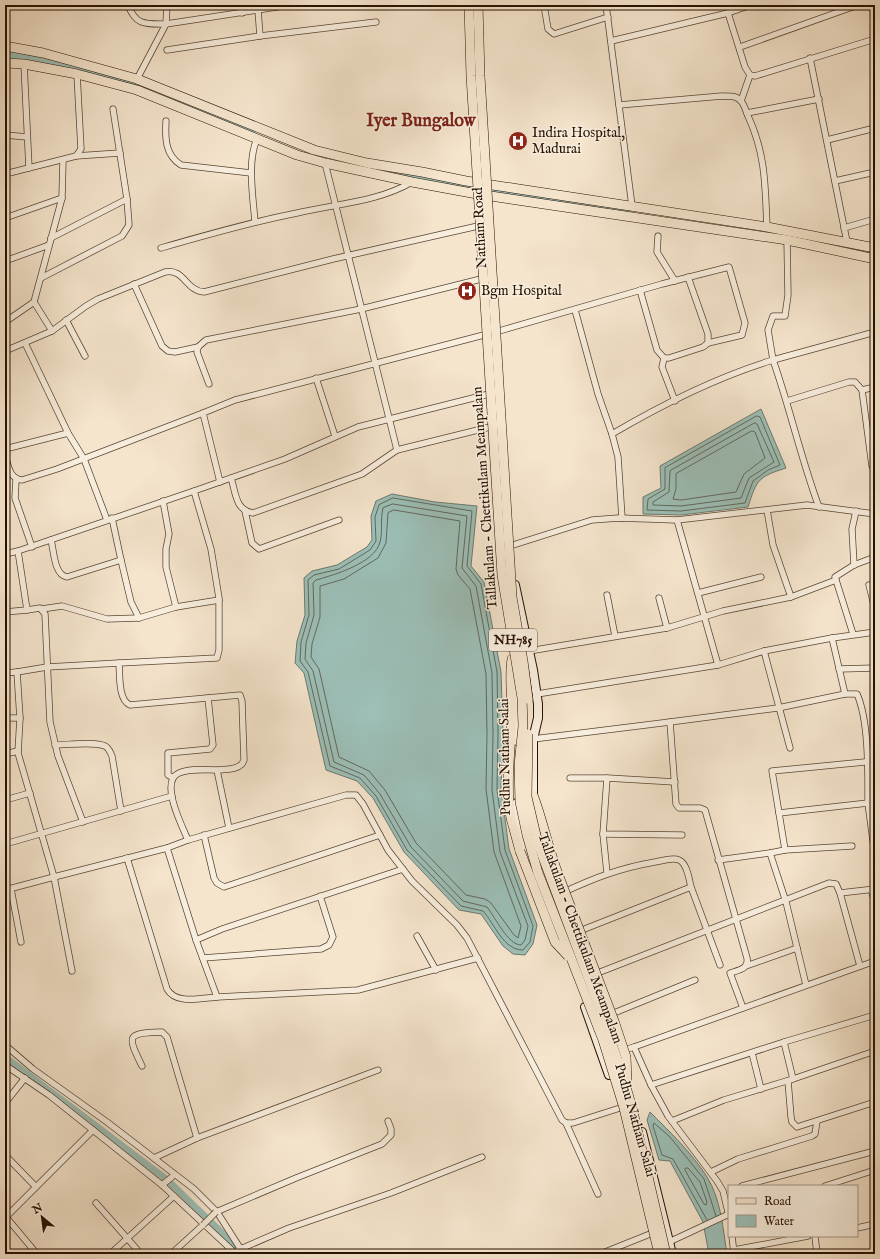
<svg xmlns="http://www.w3.org/2000/svg" width="880" height="1259" font-family="'IM FELL English',serif">
<style>
.water{fill:#9cbfb7;stroke:#6d796e}
.lines{fill:none;stroke-linecap:round;stroke-linejoin:round}
.shore{stroke:#62685c;stroke-width:1}
.canal{stroke:#9cbfb7;stroke-width:7}
.minor-casing{stroke:#5a4634;stroke-width:7}
.secondary-casing{stroke:#271101;stroke-width:10}
.primary-casing{stroke:#271101;stroke-width:10}
.trunk-casing{stroke:#271101;stroke-width:10}
.minor{stroke:#f8eede;stroke-width:5.5}
.secondary{stroke:#f8eede;stroke-width:8}
.primary{stroke:#f5e5cd;stroke-width:9}
.trunk{stroke:#f5e5cd;stroke-width:9}
.minor-bridge-casing{stroke:#5a4634;stroke-width:7;stroke-linecap:butt}
.trunk-bridge-casing{stroke:#271101;stroke-width:10;stroke-linecap:butt}
.minor-bridge{stroke:#f8eede;stroke-width:5.5}
.trunk-bridge{stroke:#f5e5cd;stroke-width:9}
.labels{text-anchor:middle;dominant-baseline:central;stroke-width:3;stroke-linejoin:round;paint-order:stroke}
.shield{fill:#f8eede;stroke:#665343;stroke-width:1}
.shield-label{font-size:13px;font-weight:bold;fill:#271101}
.poi-label{font-size:14px;fill:#271101;stroke:#f8eede;text-anchor:start}
.street-label{font-size:14px;fill:#271101;stroke:#f8eede}
.district-label{font-size:18px;font-weight:bold;fill:#7a1f14;stroke:#f8eede}
</style>
<rect width="100%" height="100%" fill="#f5e5cd"/>
<filter id="stains"><feTurbulence type="fractalNoise" baseFrequency=".005" numOctaves="4"/><feColorMatrix values="0 0 0 0 .2 0 0 0 0 .09 0 0 0 0 .02 0 0 0 .5 -.17"/></filter>
<radialGradient id="worn" r=".72"><stop offset=".6" stop-color="#630" stop-opacity="0"/><stop offset="1" stop-color="#630" stop-opacity=".3"/></radialGradient>
<g class="water">
<path d="M761 409 786 468C758 477 757 479 748 507L681 515 643 514V497L661 488 660 466Z"/>
<path d="M392 494 435 502 477 506 471 566 484 582 501 672 503 734 501 789 509 849 537 925 533 944 525 955 513 954 503 946 481 914 459 910 404 852 373 798 357 781 326 770 304 673 295 663 297 641 305 615 304 578 312 571 337 565 367 547 372 540 371 516 376 501Z"/>
<path d="M650 1112C670 1132 692 1153 707 1177 721 1199 723 1229 727 1254H709L703 1222 670 1161 659 1160 647 1120Z"/>
</g>
<g class="lines">
<g class="shore">
<path d="M757 416 760 417 780 465 768 470 753 481 745 503 681 511 647 510 648 499 665 489V468Z"/>
<path d="M755 423 757 424 774 462 749 478 741 498 681 506 653 505V502L669 492 670 471Z"/>
<path d="M752 431 755 432 765 458 744 474 736 492 681 500 673 499 676 489V474Z"/>
<path d="M393 498 472 511 467 566 481 584 497 672 498 734 497 789 505 850 533 926 530 942 523 950C503 950 495 924 483 911L461 906 407 850 376 796 360 778 330 766 308 672 300 661 301 642 309 615 308 580 314 575 339 569 370 550 376 541 375 517 379 505Z"/>
<path d="M393 504 467 516 462 568 476 586 492 673 493 734 492 790 500 852 528 926 525 940 521 945C508 945 495 917 487 907L463 901 411 847 380 794 364 775 334 762 313 671 305 659 306 643 314 615 313 583 316 580C334 575 375 563 380 542 383 531 380 520 383 508Z"/>
<path d="M394 510 460 521 456 569 458 575 470 589 486 674 487 734 486 789 494 852 521 926 518 938 514 935 491 903 485 899 466 895 416 843 385 790 369 771 339 757 319 669 311 657 312 644 320 617V586L344 579 378 558 386 543 388 513Z"/>
<path d="M686 1168H688L700 1182 707 1202 706 1205 704 1204 685 1170Z"/>
<path d="M707 1220 673 1159 662 1155 653 1126 654 1123 670 1137 704 1179 716 1216"/>
</g>
<g class="canal">
<path d="M5 54C52 61 99 72 145 87 181 99 217 117 252 132"/>
<path d="M386 172 467 186"/>
<path d="M496 190 502 192 551 199 628 212"/>
<path d="M816 242 875 254"/>
<path d="M5 1057 166 1179 221 1232 239 1254"/>
</g>
<g class="minor-casing">
<g id="minor">
<path d="M128 5C136 26 146 24 166 24L167 5"/>
<path d="M240 5 242 13"/>
<path d="M544 5 548 29 554 34 608 17"/>
<path d="M606 5 632 206"/>
<path d="M871 5 875 15"/>
<path d="M728 13 751 5"/>
<path d="M260 36 376 22"/>
<path d="M611 41 728 13 745 67 750 75 755 76 875 39"/>
<path d="M740 47 858 5"/>
<path d="M167 50 260 36 258 10"/>
<path d="M810 58 847 242"/>
<path d="M24 64 29 168"/>
<path d="M137 79 166 24 290 5"/>
<path d="M741 101 750 75"/>
<path d="M619 105 722 96C726 96 731 96 735 97 743 99 745 109 748 116 766 155 765 186 767 227"/>
<path d="M747 113 819 99"/>
<path d="M166 121C165 138 165 155 181 165L251 173"/>
<path d="M5 135 27 137"/>
<path d="M827 140 875 128"/>
<path d="M76 156 120 153"/>
<path d="M5 174 76 156 81 149 77 74"/>
<path d="M835 181 875 172"/>
<path d="M62 198 63 160"/>
<path d="M5 218 62 198 34 302 52 331"/>
<path d="M255 222C253 197 247 161 257 139"/>
<path d="M844 228 875 219"/>
<path d="M658 236 657 252 675 281"/>
<path d="M51 238 127 199"/>
<path d="M161 248C206 235 251 222 297 213 335 204 378 202 412 182"/>
<path d="M5 261 49 245"/>
<path d="M41 278 122 236 129 225 127 199 113 109"/>
<path d="M134 284 162 346 168 351 175 352 198 347"/>
<path d="M640 290 657 350 664 358H669L703 347 708 343V334L688 277"/>
<path d="M575 310 598 394 612 434 618 457 622 518"/>
<path d="M66 320 85 356"/>
<path d="M5 322 34 302"/>
<path d="M25 343 68 433 84 459 107 520"/>
<path d="M5 351 52 331 86 306 98 299 165 272C184 268 186 291 204 292L333 259 478 226"/>
<path d="M664 358 662 367 675 401"/>
<path d="M316 378 335 436"/>
<path d="M209 384 197 352 198 347 206 340 361 309 481 279"/>
<path d="M862 390 872 466"/>
<path d="M489 394 358 427 285 459 194 491 211 549 219 598V650L217 658 119 663C120 675 118 700 130 705L240 695 242 701 244 760 242 764C236 770 227 769 219 770 206 770 190 768 179 773 159 781 182 826 188 840L346 795H356L363 804 388 850 412 881 457 925 467 938 562 1120 566 1123H573L620 1108"/>
<path d="M787 401 849 382H855L862 390 875 387"/>
<path d="M612 434C663 404 717 377 773 360L768 330 773 316H785L788 295 787 239"/>
<path d="M5 449 68 433"/>
<path d="M397 450 490 427"/>
<path d="M5 454C8 464 9 479 22 480L57 469 203 413"/>
<path d="M231 478C236 493 235 510 253 513L362 474 397 450 325 163"/>
<path d="M16 480 15 498 32 547"/>
<path d="M220 482 203 413 235 400 499 331 662 284 729 267 745 323 742 335 708 343"/>
<path d="M163 501 169 534 166 549V567L176 607"/>
<path d="M819 507C801 459 790 408 773 360L875 332"/>
<path d="M767 510 773 545 791 597"/>
<path d="M245 511 252 543 259 549 339 520"/>
<path d="M112 518 121 560"/>
<path d="M677 520 807 505 875 514"/>
<path d="M51 540C54 551 54 575 67 577L121 560 131 602 139 618 176 607 219 600"/>
<path d="M507 547 592 520 619 518 677 520 718 665 764 651 832 638 845 694"/>
<path d="M5 554 18 551"/>
<path d="M854 565 852 529 856 511"/>
<path d="M836 580 853 634"/>
<path d="M869 585 875 609"/>
<path d="M698 593 761 577"/>
<path d="M607 595 615 636"/>
<path d="M659 598 667 628"/>
<path d="M42 609 62 606 107 619 139 618"/>
<path d="M5 612 27 610"/>
<path d="M832 638 875 632"/>
<path d="M529 651 667 628 723 611 791 597 836 580 835 577 854 565 875 557"/>
<path d="M764 651 790 748"/>
<path d="M839 669 875 668"/>
<path d="M17 672 47 667 119 663"/>
<path d="M5 673 17 672 20 718 18 753 54 877 167 848"/>
<path d="M537 694 718 665"/>
<path d="M5 718H20"/>
<path d="M670 722 778 708 845 694H857C869 721 868 773 868 803"/>
<path d="M533 739 670 722 676 804 679 808H700L705 810 747 958C749 969 739 970 730 973L743 1008"/>
<path d="M55 745C67 745 94 741 105 746 109 748 110 752 112 756L121 811"/>
<path d="M5 754 18 751"/>
<path d="M217 770 229 828"/>
<path d="M172 777 168 775V753L210 749 213 745 208 698"/>
<path d="M570 778H607"/>
<path d="M675 782 607 778 603 834 682 835"/>
<path d="M5 800 30 793"/>
<path d="M779 813 772 771 875 761"/>
<path d="M83 822 58 756 50 722 45 614 40 608 27 610 18 551 194 491"/>
<path d="M603 834 607 873"/>
<path d="M204 835 214 878 217 883 224 887 380 835"/>
<path d="M188 840 167 848 196 940 217 997 358 990 478 958"/>
<path d="M5 844 172 796"/>
<path d="M785 850 852 846"/>
<path d="M127 858 167 989C176 1005 201 998 217 997"/>
<path d="M718 860 770 853"/>
<path d="M11 889 21 942"/>
<path d="M871 889 875 903"/>
<path d="M5 890 54 877 72 971"/>
<path d="M562 893C594 878 620 868 655 862 662 861 672 857 679 860 687 863 689 879 691 887"/>
<path d="M840 893 860 966"/>
<path d="M577 932 691 887 720 965"/>
<path d="M417 936 436 970"/>
<path d="M196 940 222 929 403 869"/>
<path d="M203 958 321 949 329 945 333 937 320 896"/>
<path d="M746 966 797 948"/>
<path d="M595 974 829 883 836 884 840 893 875 889"/>
<path d="M806 985 786 902 770 853 785 850 779 813 868 803 875 856"/>
<path d="M609 1015 695 980"/>
<path d="M784 1042 875 1015"/>
<path d="M5 1045 33 1069 107 1122 194 1189 217 1212 240 1248"/>
<path d="M634 1047 875 961"/>
<path d="M621 1051 634 1047 651 1085 784 1042 793 1079 724 1100 672 1121"/>
<path d="M752 1053 761 1089"/>
<path d="M5 1065 49 1095 162 1185 236 1254"/>
<path d="M142 1066C127 1035 126 1033 162 1032L167 1037 197 1138"/>
<path d="M793 1079 875 1051"/>
<path d="M788 1081 791 1117 792 1122 797 1127 875 1102"/>
<path d="M651 1085 668 1116 717 1181 723 1191 729 1216"/>
<path d="M5 1103 25 1078"/>
<path d="M566 1123 598 1194"/>
<path d="M5 1155 36 1187"/>
<path d="M154 1158 197 1138 378 1070"/>
<path d="M711 1172 738 1159 812 1136 815 1134 817 1121"/>
<path d="M162 1185 172 1177"/>
<path d="M742 1186 875 1151"/>
<path d="M825 1186 875 1170"/>
<path d="M96 1203 141 1254"/>
<path d="M216 1212 296 1178 382 1144 391 1135V1129L388 1121"/>
<path d="M6 1217 37 1254"/>
<path d="M5 1218 93 1130"/>
<path d="M857 1228 875 1224"/>
<path d="M732 1236 734 1254"/>
<path d="M815 1236 817 1254"/>
<path d="M669 1242 729 1214"/>
<path d="M238 1250 289 1228 391 1193 482 1157"/>
<path d="M734 1250 808 1236"/>
<path d="M110 1254 174 1196"/>
<path d="M171 1254 203 1225"/>
<path d="M600 1254 650 1234"/>
</g>
</g>
<g class="secondary-casing">
<g id="secondary">
<path d="M515 585 533 670 538 704V718L533 739V801"/>
<path d="M516 687 517 741"/>
<path d="M517 803 519 823 534 877"/>
<path d="M585 1007 609 1075"/>
<path d="M642 1132 672 1254"/>
</g>
</g>
<g class="primary-casing">
<g id="primary">
<path d="M5 46 43 53 137 79 314 150 367 163 422 172 466 181 767 227 875 248"/>
<path d="M5 63 24 64 77 74 137 90 297 155 325 163 412 182 477 194 787 240 875 259"/>
</g>
</g>
<g class="trunk-casing">
<g id="trunk">
<path d="M512 659C509 678 512 695 512 714 511 748 505 784 511 818 514 829 517 840 520 851"/>
<path d="M533 795C543 821 548 848 558 874"/>
</g>
</g>
<use href="#minor" class="minor"/>
<use href="#secondary" class="secondary"/>
<use href="#primary" class="primary"/>
<use href="#trunk" class="trunk"/>
<g class="minor-bridge-casing">
<path id="minor-bridge" d="M203 1225 216 1212"/>
</g>
<g class="trunk-bridge-casing">
<g id="trunk-bridge">
<path d="M469 5 471 76 502 575 522 698 523 726 519 765 520 802 527 835 538 873 603 1040 624 1108 659 1254"/>
<path d="M478 5 480 76 512 597 523 661 528 699"/>
<path d="M528 734 527 797 538 844 600 1009 622 1073 632 1108 666 1254"/>
<path d="M520 851 555 942 568 956"/>
<path d="M558 874 614 1021 626 1057 627 1081"/>
</g>
</g>
<use href="#minor-bridge" class="minor-bridge"/>
<use href="#trunk-bridge" class="trunk-bridge"/>
</g>
<defs>
<g id="hospital-disc" transform="scale(1)"><circle r="9.5" fill="#8f2418" stroke="#f8eede"/><path d="M-5-5h3v3.5h4V-5h3V5h-3V1.5h-4V5h-3Z" fill="#fff"/></g>
</defs>
<g fill-rule="evenodd">
<use href="#hospital-disc" x="518" y="141"/>
<use href="#hospital-disc" x="467" y="291"/>
</g>
<g class="labels">
<rect class="shield" x="489" y="629" width="48" height="22" rx="3"/>
<g class="shield-label">
<text x="513" y="640">NH785</text>
</g>
<g class="poi-label">
<text x="532" y="133">Indira Hospital,<tspan x="532" dy="16">Madurai</tspan></text>
<text x="481" y="291">Bgm Hospital</text>
</g>
<g class="street-label">
<text transform="translate(480 228) rotate(-93)">Natham Road</text>
<text transform="translate(485 498) rotate(-94)">Tallakulam - Chettikulam Meampalam</text>
<text transform="translate(505 757) rotate(-91)">Pudhu Natham Salai</text>
<text transform="translate(580 938) rotate(70)">Tallakulam - Chettikulam Meampalam</text>
<text transform="translate(635 1120) rotate(74)">Pudhu Natham Salai</text>
</g>
<g class="district-label">
<text x="421" y="121">Iyer Bungalow</text>
</g>
</g>
<rect width="880" height="1259" fill="none" stroke="#f5e5cd" stroke-width="20"/>
<rect x="6" y="6" width="868" height="1247" fill="none" stroke="#271101" stroke-width="2"/>
<rect x="10" y="10" width="860" height="1239" fill="none" stroke="#271101"/>
<rect x="728" y="1185" width="130" height="52" fill="#f8eede" stroke="#a49686"/>
<rect x="736" y="1198" width="20" height="6" fill="#f5e5cd" stroke="#a49686"/>
<text x="764" y="1205" font-size="12" fill="#271101">Road</text>
<rect x="736" y="1215" width="20" height="12" fill="#9cbfb7" stroke="#a49686"/>
<text x="764" y="1225" font-size="12" fill="#271101">Water</text>
<g transform="translate(42 1217) rotate(331)" stroke="#f8eede" stroke-width="3" paint-order="stroke">
<path d="M0-3L7 15L0 10L-7 15Z" fill="#271101"/>
<text y="-6" font-size="11" font-weight="bold" text-anchor="middle" fill="#271101">N</text>
</g>
<rect width="100%" height="100%" filter="url(#stains)"/>
<rect width="100%" height="100%" fill="url(#worn)"/>
</svg>
